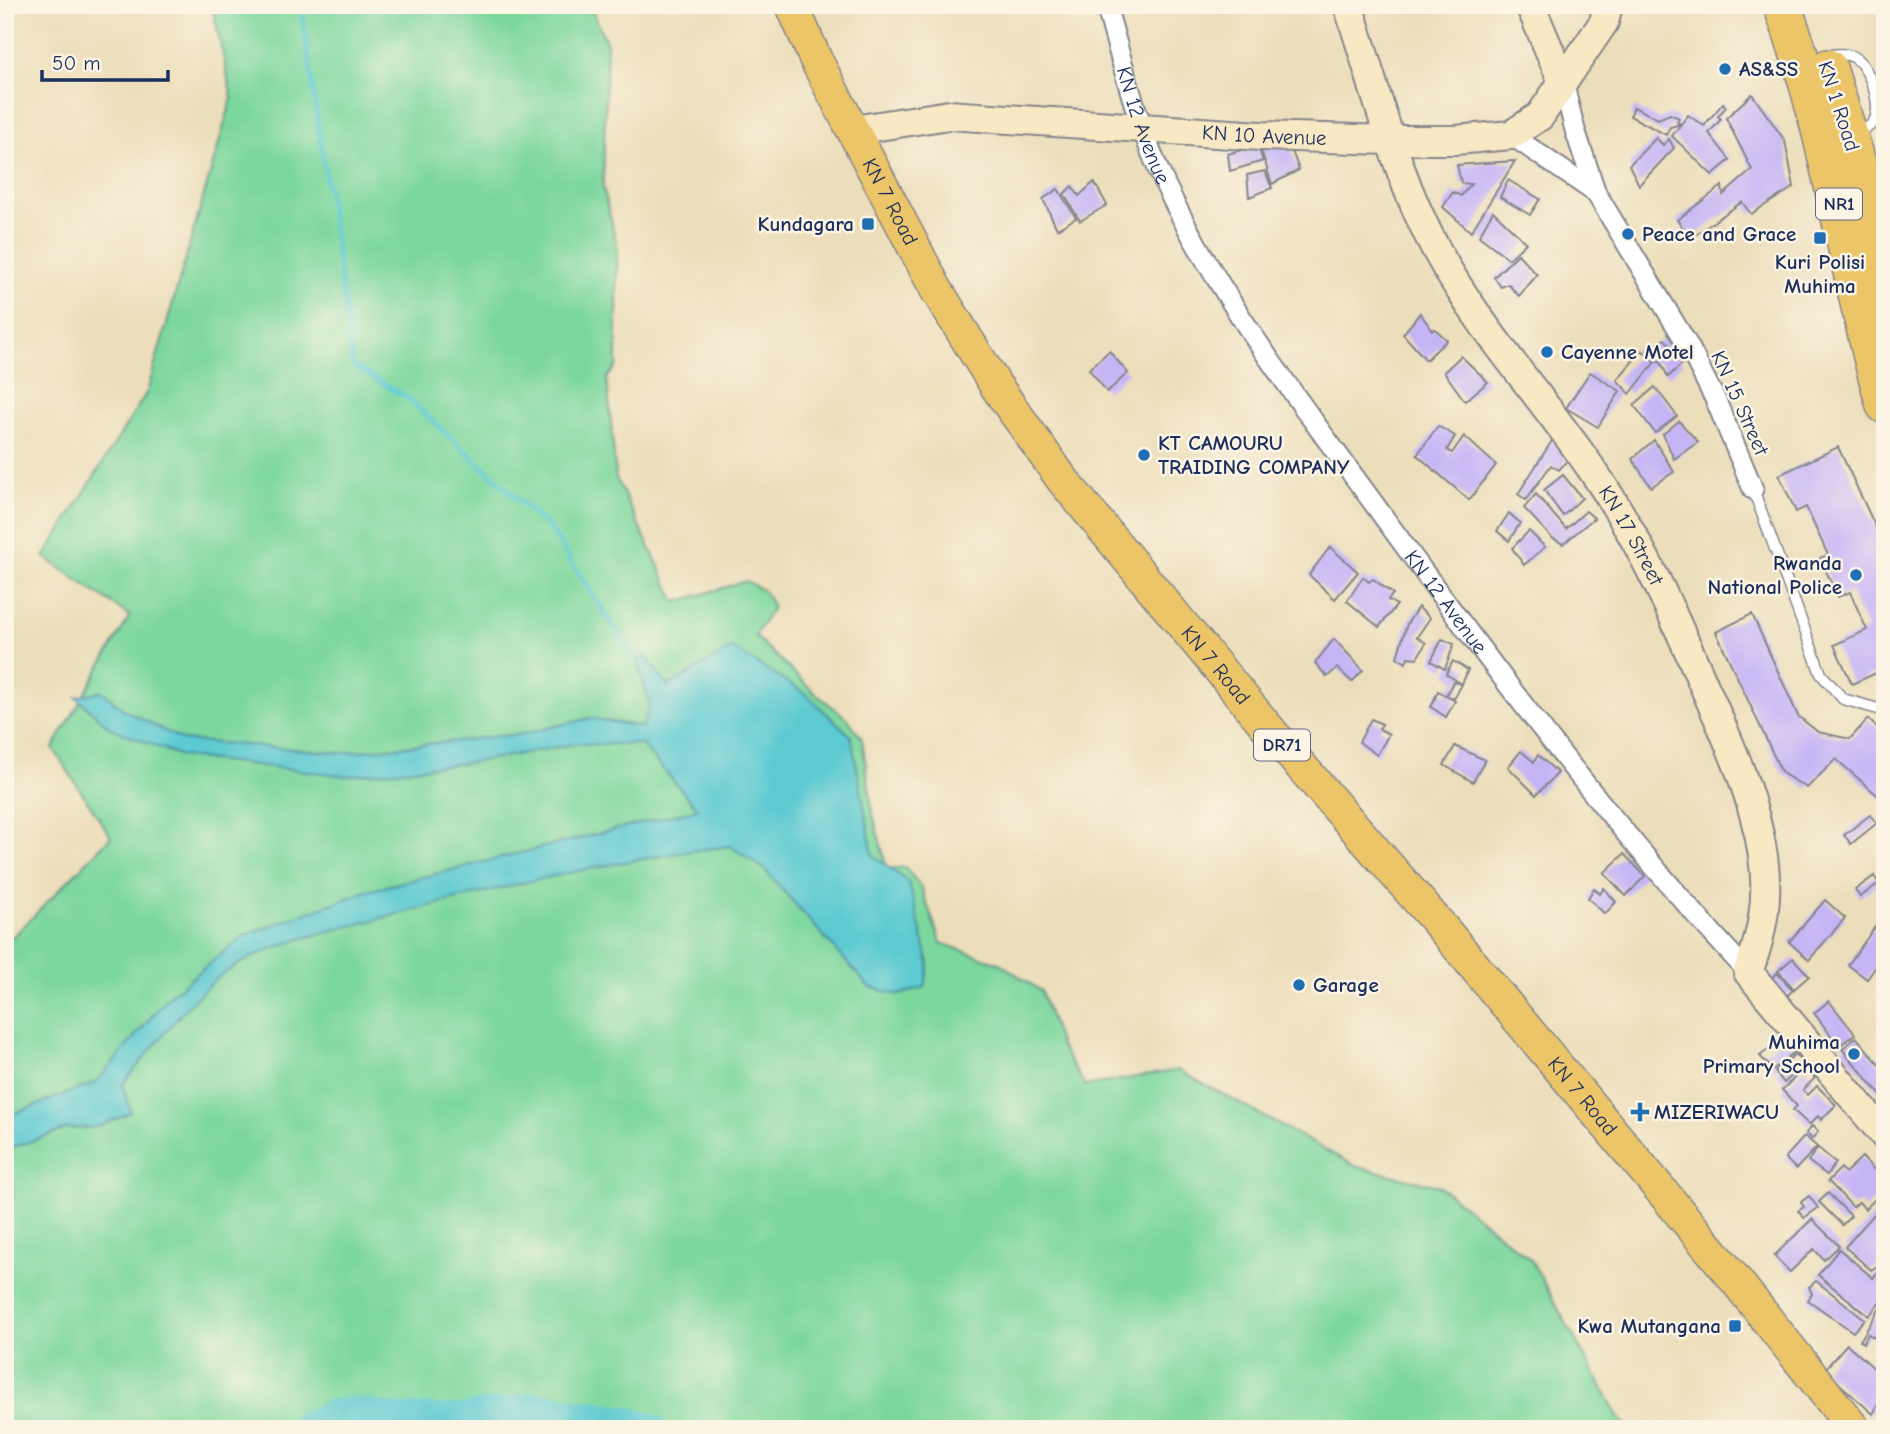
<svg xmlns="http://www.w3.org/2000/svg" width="1890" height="1434" font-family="'Comic Neue',sans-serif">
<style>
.green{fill:#7cd79d;stroke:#4c837e;stroke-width:2}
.water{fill:#5dcad1;stroke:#3c7c98;stroke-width:2}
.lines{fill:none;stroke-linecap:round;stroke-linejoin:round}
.stream{stroke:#5dcad1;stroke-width:5}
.river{stroke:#5dcad1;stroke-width:30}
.building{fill:#c5b4f6}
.lane-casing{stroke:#84868c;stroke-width:13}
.street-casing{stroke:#84868c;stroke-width:23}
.secondary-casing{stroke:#84868c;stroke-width:32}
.primary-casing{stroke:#84868c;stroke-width:35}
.highway-casing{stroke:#84868c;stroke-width:40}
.lane{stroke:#fff;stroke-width:10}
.street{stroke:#fff;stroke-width:19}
.secondary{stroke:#f8e8c3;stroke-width:28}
.primary{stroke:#edc569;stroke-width:32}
.highway{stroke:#edc569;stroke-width:37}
.poi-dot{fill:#1f6fb2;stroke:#fcf5e5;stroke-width:2.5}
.labels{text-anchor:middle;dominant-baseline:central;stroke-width:5;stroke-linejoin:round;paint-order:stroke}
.shield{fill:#fcf5e5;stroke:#5e6a86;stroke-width:2}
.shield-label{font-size:19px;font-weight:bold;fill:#1b2f5e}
.poi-label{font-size:21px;font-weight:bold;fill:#1b2f5e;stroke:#fcf5e5;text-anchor:start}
.street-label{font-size:21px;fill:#1b2f5e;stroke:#fcf5e5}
</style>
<rect width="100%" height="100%" fill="#fcf5e5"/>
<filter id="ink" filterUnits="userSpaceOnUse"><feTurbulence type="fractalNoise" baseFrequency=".0143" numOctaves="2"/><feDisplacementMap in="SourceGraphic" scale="14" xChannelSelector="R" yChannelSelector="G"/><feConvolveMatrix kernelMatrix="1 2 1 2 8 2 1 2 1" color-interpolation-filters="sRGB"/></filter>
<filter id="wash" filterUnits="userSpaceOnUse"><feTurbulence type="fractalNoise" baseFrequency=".00686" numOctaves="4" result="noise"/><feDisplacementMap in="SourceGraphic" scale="28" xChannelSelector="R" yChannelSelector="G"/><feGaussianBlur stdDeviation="1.57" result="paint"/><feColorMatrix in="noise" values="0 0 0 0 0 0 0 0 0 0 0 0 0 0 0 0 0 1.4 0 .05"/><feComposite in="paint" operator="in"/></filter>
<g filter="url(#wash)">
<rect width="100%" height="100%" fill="#ecdeba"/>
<path class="green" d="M212 5H590L607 44 603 187 617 245V366L607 378 616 478 676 602 746 581 764 591 773 607 755 636 816 694 848 719 862 739 873 814 887 869 905 867 921 887 941 943 1001 964 1041 991 1060 1045 1085 1086 1178 1070 1357 1167 1439 1186 1531 1260 1620 1420 1632 1429H5V938L14 936 111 837 53 748 130 616 44 557 147 392 232 98Z"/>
<path class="water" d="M732 648 806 694 851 736 873 855 909 883 929 964 925 987 899 995 869 987 763 868 730 846C613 860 500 887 386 917 336 930 270 942 226 972 190 996 151 1051 122 1085L131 1112 98 1127 66 1129 5 1150V1117L97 1082 167 998 245 935 367 891 698 809 641 744H574L469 763 347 776 181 756 110 728 76 697 102 691 121 708 182 740 342 753 522 734 590 718 642 727 650 704 637 662 645 656 668 686Z"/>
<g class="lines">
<path class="stream" d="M301 5 353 366 409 399 550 529 637 662"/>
<path class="river" d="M301 1429 330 1415 354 1412 395 1419H460L538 1407 626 1421 651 1429"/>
</g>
<g id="blocks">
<g class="building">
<path d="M1752 94 1785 141 1794 187 1751 214 1742 202 1691 238 1677 220 1722 186 1723 195 1752 170 1726 118Z"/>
<path d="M1723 103 1726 107 1718 116 1721 119 1709 133 1730 160 1712 175 1672 136 1681 124 1670 127 1666 135 1630 116 1634 107 1658 119 1670 114 1679 118 1677 122 1681 124 1688 115 1704 126Z"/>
<path d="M1656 138 1663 145 1669 139 1674 148 1639 185 1629 165Z"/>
<path d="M1289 143 1299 170 1272 184 1259 144Z"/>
<path d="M1257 145 1263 161 1230 171 1228 154Z"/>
<path d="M1515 161 1471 232 1443 207 1453 192 1461 196 1471 184 1461 183 1457 165Z"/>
<path d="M1265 171 1272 188 1249 197 1247 175Z"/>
<path d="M1508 180 1540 199 1530 215 1500 197Z"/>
<path d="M1094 182 1107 205 1080 221 1064 194 1072 186 1079 196Z"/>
<path d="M1058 189 1076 218 1057 229 1043 199Z"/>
<path d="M1493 211 1526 243 1509 259 1479 236Z"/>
<path d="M1518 254 1537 275 1519 296 1508 284 1501 287 1494 277Z"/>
<path d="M1420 313 1432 330 1435 329 1447 340 1426 360 1403 334Z"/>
<path d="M1665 339 1683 363 1668 377 1660 361 1655 362 1647 350Z"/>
<path d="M1642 350 1655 362 1630 394 1617 380Z"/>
<path d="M1109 351 1128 373 1107 392 1089 369Z"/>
<path d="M1461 356 1488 382 1465 401 1444 372Z"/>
<path d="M1590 372 1620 391 1598 427 1566 408Z"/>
<path d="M1655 387 1677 416 1655 433 1634 405Z"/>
<path d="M1679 421 1698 442 1674 459 1663 434Z"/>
<path d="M1438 426 1455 436 1447 450 1452 453 1464 436 1496 465 1469 500 1417 455Z"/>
<path d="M1553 439 1570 457 1559 470 1551 465 1526 500 1518 494Z"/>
<path d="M1654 440 1674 472 1651 487 1632 459Z"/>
<path d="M1838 447 1885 547V669L1852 684 1834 645 1867 630 1850 592 1838 597 1820 558 1828 555 1806 507 1796 512 1779 475Z"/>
<path d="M1563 475 1582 498 1563 516 1544 490Z"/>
<path d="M1536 494 1566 529 1586 511 1594 518 1563 544 1552 538 1524 508Z"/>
<path d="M1509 513 1520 523 1509 541 1497 531Z"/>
<path d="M1529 531 1545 547 1524 565 1512 548Z"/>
<path d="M1330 547 1358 572 1335 599 1309 575Z"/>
<path d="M1363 577 1369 582 1373 579 1393 594 1388 600 1397 605 1379 627 1347 601Z"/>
<path d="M1418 607 1430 618 1417 637 1426 643 1417 658 1408 657 1406 663 1397 657 1407 624Z"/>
<path d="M1752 614 1798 716 1818 732 1850 739 1868 719 1885 735V802L1836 759 1807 788 1782 773 1716 632Z"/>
<path d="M1334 639 1363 670 1352 682 1337 668 1327 677 1315 663Z"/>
<path d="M1442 639 1454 644 1445 669 1431 661Z"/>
<path d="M1453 661 1468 670 1462 684 1454 699 1446 695 1453 682 1462 684 1446 674Z"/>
<path d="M1438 691 1455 701 1446 717 1431 707Z"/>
<path d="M1371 719 1382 724 1379 729 1389 734 1377 755 1359 742Z"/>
<path d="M1455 746 1485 760 1473 782 1444 765Z"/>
<path d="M1521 751 1534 762 1538 755 1558 773 1536 795 1508 767Z"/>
<path d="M1870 815 1877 823 1851 844 1844 835Z"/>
<path d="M1624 854 1645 876 1626 896 1604 873Z"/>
<path d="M1874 876 1879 883 1860 897 1855 890Z"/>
<path d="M1594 888 1600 894 1604 888 1616 902 1605 914 1588 898Z"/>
<path d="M1825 900 1845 918 1809 960 1789 942Z"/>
<path d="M1885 913V954L1867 979 1848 965Z"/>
<path d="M1793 958 1809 976 1794 989 1778 971Z"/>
<path d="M1777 973 1793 990 1782 1001 1766 984Z"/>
<path d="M1829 1001 1855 1034 1839 1046 1814 1013Z"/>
<path d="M1783 1037 1795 1051 1773 1070 1760 1056Z"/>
<path d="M1856 1037 1885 1071V1100L1842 1049Z"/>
<path d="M1795 1054 1804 1064 1784 1083 1775 1072Z"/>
<path d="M1805 1067 1815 1078 1803 1090 1808 1095 1817 1086 1836 1105 1821 1120 1818 1116 1809 1125 1793 1110 1797 1106 1782 1090Z"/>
<path d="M1812 1126 1818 1132 1812 1139 1806 1133Z"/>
<path d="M1805 1136 1817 1147 1796 1169 1785 1158Z"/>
<path d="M1818 1148 1836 1163 1827 1175 1808 1161Z"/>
<path d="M1862 1157 1885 1181V1190L1865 1209 1859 1202 1853 1207 1828 1181 1841 1168 1845 1173Z"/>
<path d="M1828 1193 1851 1216 1842 1225 1819 1202Z"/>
<path d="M1809 1196 1818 1208 1804 1218 1798 1211 1804 1207 1801 1202Z"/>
<path d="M1877 1211 1885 1218 1882 1227 1885 1261 1871 1270 1845 1247Z"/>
<path d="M1812 1219 1839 1246 1824 1260 1814 1249 1790 1272 1774 1256Z"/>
<path d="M1839 1249 1873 1278 1883 1266 1885 1268V1296L1869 1316 1818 1275Z"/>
<path d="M1816 1281 1865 1319 1853 1332 1808 1300 1812 1294 1809 1287Z"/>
<path d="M1880 1308 1885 1310V1344L1868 1334 1863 1343 1860 1341Z"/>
<path d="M1847 1344 1885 1378V1391L1873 1414 1824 1370Z"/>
</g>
</g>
</g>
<g filter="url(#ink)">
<use href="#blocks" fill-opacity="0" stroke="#84868c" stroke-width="2"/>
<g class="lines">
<g class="lane-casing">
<g id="lane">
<path d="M1828 55C1837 54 1848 53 1855 58 1870 67 1885 110 1872 124 1868 128 1861 130 1857 133"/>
<path d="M1753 489 1821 674 1843 699 1885 711"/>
</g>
</g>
<g class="street-casing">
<g id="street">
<path id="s1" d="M1106 5C1123 65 1138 128 1165 184 1220 300 1302 405 1377 508 1494 669 1612 827 1748 972"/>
<path d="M1563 82 1575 130 1596 193 1689 347 1716 401 1753 489"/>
<path d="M1511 135 1596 193"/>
</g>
</g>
<g class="secondary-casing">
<g id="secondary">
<path id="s2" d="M1348 5C1376 89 1395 175 1438 253 1482 333 1546 401 1597 477 1641 542 1674 616 1705 688 1729 742 1754 796 1763 856 1769 897 1763 933 1748 972L1885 1136"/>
<path d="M1530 5 1563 82"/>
<path id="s3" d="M853 130 949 115 1261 136 1388 140H1455L1511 135 1540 116 1604 22 1608 5"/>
</g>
</g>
<g class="primary-casing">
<g id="primary">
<path id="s4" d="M792 5 815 58 936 289 996 386 1062 479 1272 733 1439 924 1730 1273 1854 1429"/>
</g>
</g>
<g class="highway-casing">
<g id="highway">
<path d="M1782 5C1831 135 1846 272 1885 405"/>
<path d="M1828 68 1855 155 1885 291"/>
</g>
</g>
<use href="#lane" class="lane"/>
<use href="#street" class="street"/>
<use href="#secondary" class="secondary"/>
<use href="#primary" class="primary"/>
<use href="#highway" class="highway"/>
</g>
</g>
<g class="poi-dot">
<circle cx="1725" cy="69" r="7"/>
<rect x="861" y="217" width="14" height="14" rx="3.5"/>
<circle cx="1628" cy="234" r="7"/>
<rect x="1813" y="231" width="14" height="14" rx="3.5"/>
<circle cx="1547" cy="352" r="7"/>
<circle cx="1144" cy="455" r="7"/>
<circle cx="1856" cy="575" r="7"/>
<circle cx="1299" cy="985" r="7"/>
<circle cx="1854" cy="1054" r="7"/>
<path d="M1636.5 1101.5h7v7h7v7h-7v7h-7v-7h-7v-7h7z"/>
<rect x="1728" y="1319" width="14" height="14" rx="3.5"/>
</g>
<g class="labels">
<g class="shield">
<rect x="1816" y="188.5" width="46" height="31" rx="5"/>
<rect x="1254" y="729.5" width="56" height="31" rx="5"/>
</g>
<g class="shield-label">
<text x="1839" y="204">NR1</text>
<text x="1282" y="745">DR71</text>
</g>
<g class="poi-label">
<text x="1739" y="69">AS&amp;SS</text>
<text x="854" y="224" text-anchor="end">Kundagara</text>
<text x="1642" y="234">Peace and Grace</text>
<text x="1820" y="262" text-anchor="middle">Kuri Polisi<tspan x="1820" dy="24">Muhima</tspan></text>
<text x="1561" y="352">Cayenne Motel</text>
<text x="1158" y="443">KT CAMOURU<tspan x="1158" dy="24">TRAIDING COMPANY</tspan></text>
<text x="1842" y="563" text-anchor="end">Rwanda<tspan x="1842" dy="24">National Police</tspan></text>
<text x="1313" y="985">Garage</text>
<text x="1840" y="1042" text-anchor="end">Muhima<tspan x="1840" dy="24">Primary School</tspan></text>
<text x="1654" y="1112">MIZERIWACU</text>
<text x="1721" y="1326" text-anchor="end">Kwa Mutangana</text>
</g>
<g class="street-label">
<text transform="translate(1839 106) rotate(72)">KN 1 Road</text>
<text stroke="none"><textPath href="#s1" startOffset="126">KN 12 Avenue</textPath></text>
<text stroke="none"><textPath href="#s3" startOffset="413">KN 10 Avenue</textPath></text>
<text stroke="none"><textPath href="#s4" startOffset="220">KN 7 Road</textPath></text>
<text transform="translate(1740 403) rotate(66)">KN 15 Street</text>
<text stroke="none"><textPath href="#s2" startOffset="607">KN 17 Street</textPath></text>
<text stroke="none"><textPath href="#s1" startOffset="693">KN 12 Avenue</textPath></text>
<text stroke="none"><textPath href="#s4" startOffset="788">KN 7 Road</textPath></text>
<text stroke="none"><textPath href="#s4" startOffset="1354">KN 7 Road</textPath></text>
</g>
</g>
<rect width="1890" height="1434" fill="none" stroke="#fcf5e5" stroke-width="28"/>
<path d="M42 70v10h126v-10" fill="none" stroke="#1b2f5e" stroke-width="3.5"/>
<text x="52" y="70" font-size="21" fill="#1b2f5e" stroke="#fcf5e5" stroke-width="5" paint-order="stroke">50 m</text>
</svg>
